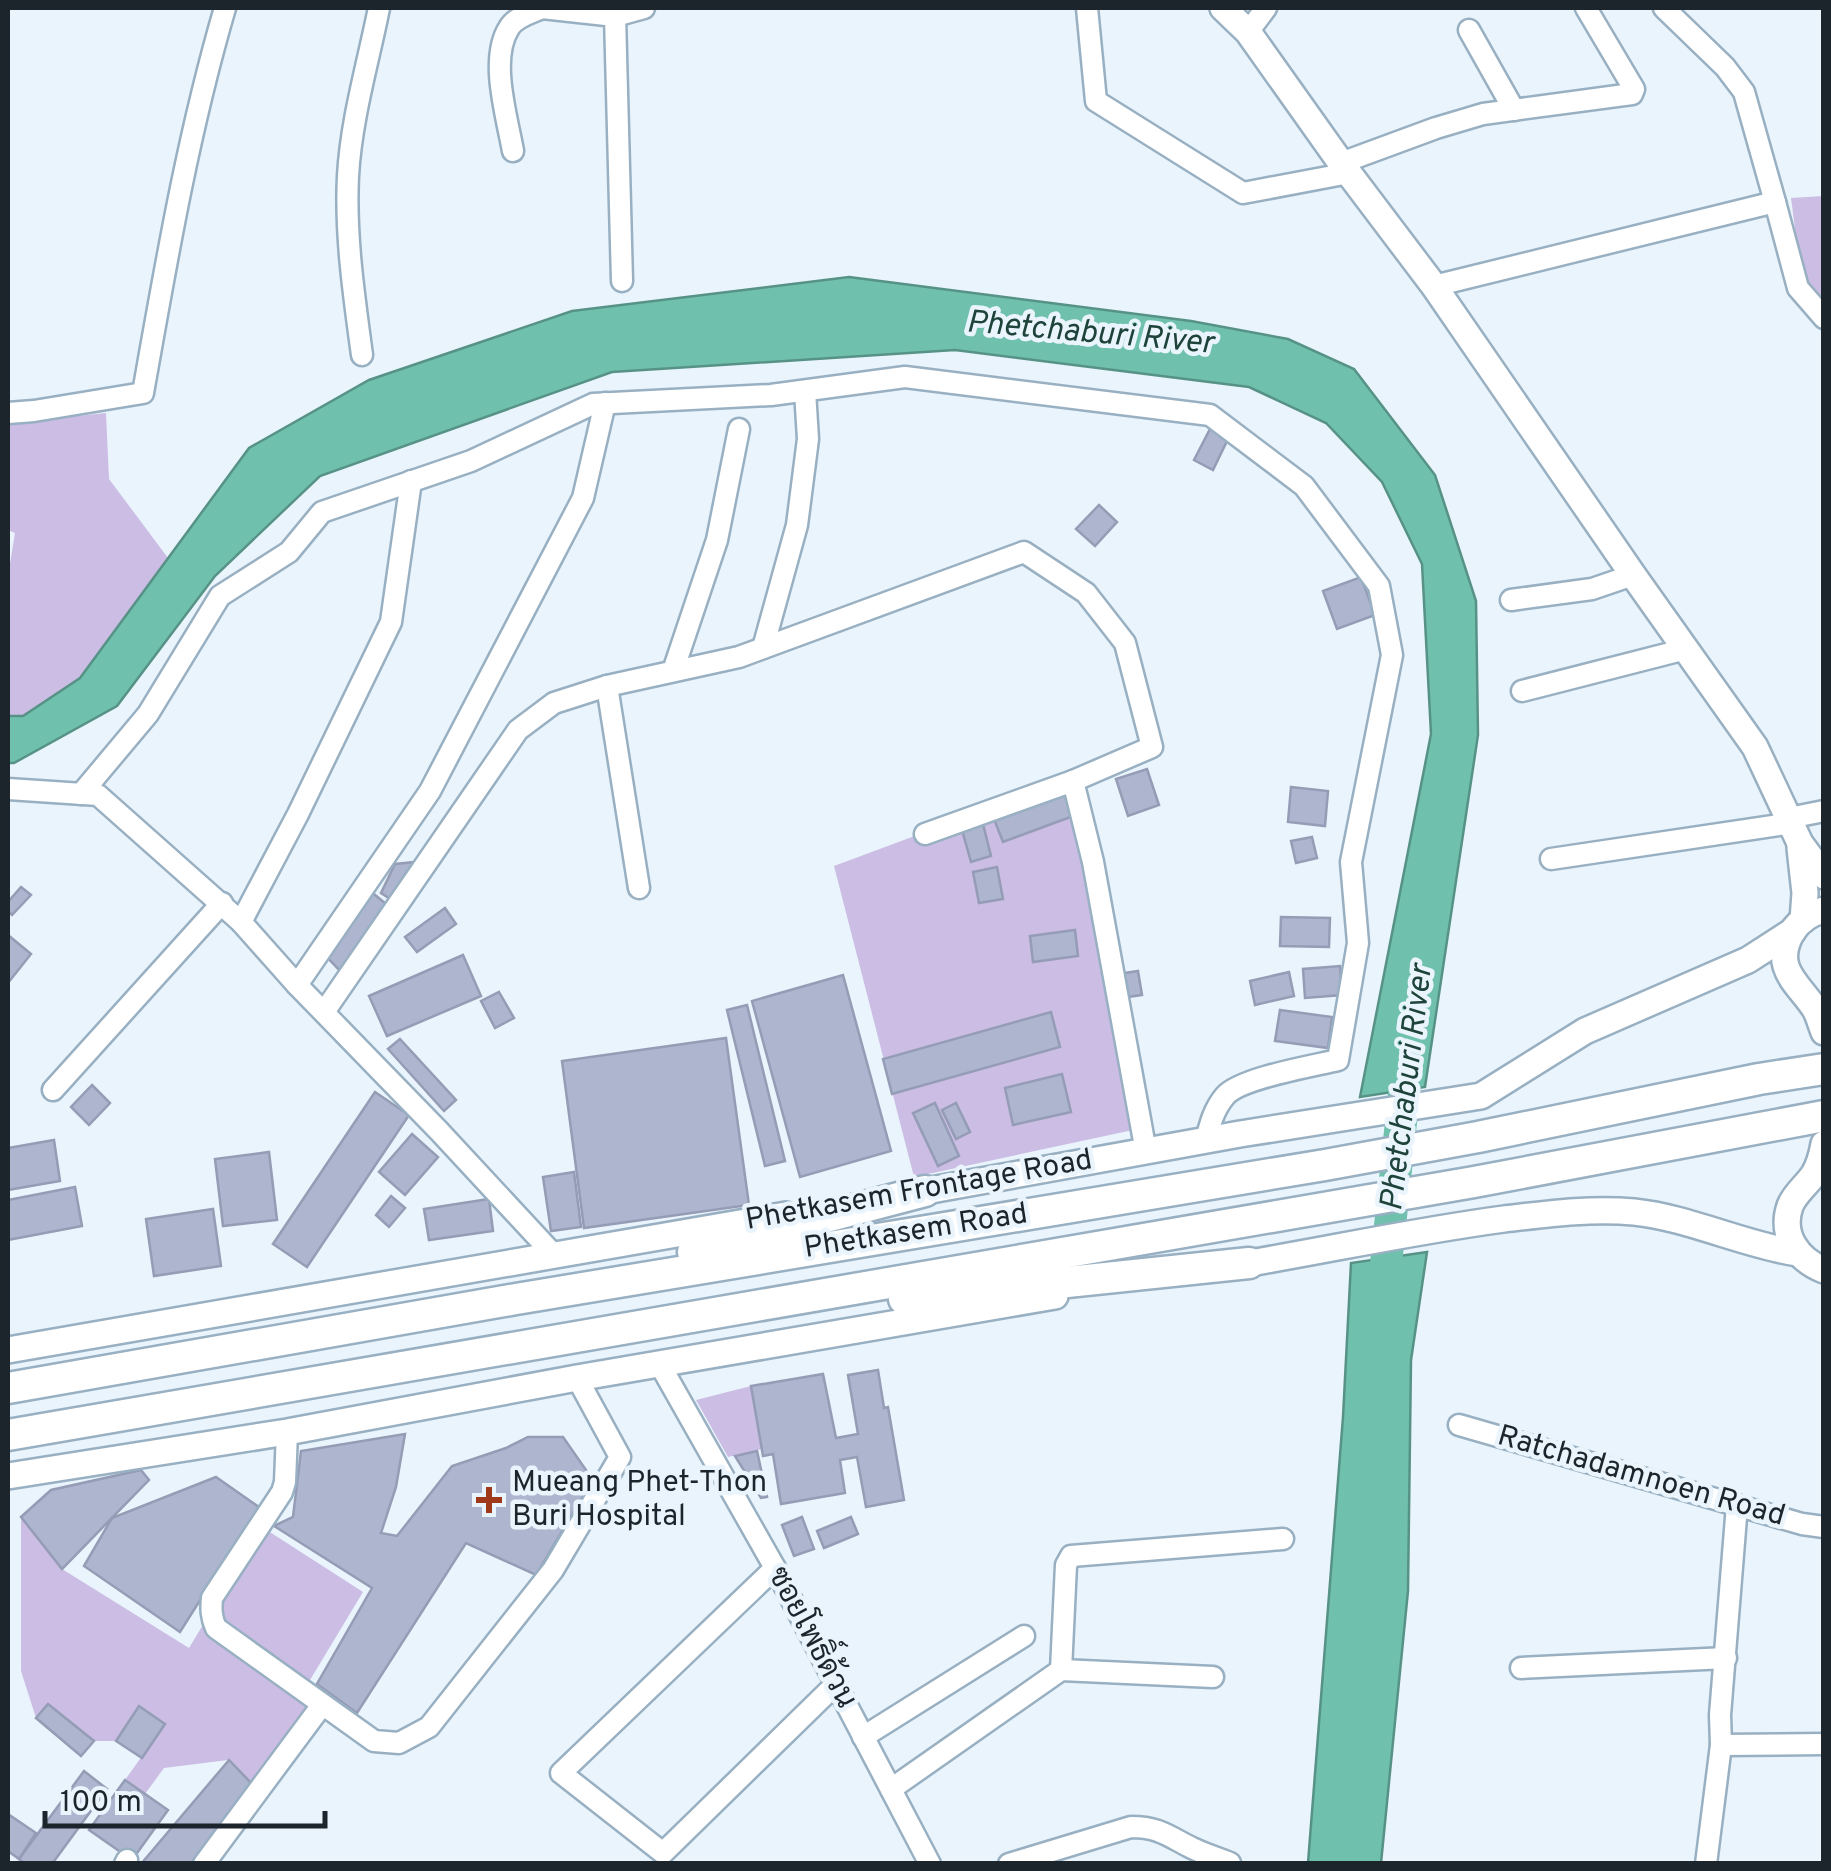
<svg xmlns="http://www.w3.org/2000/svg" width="1831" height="1871" font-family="Overpass,Sarabun,sans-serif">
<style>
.green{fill:#ccbde4}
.water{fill:#70c0ae;stroke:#579287;stroke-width:2.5}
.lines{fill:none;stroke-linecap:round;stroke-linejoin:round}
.river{stroke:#70c0ae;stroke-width:32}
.building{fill:#adb5cf;stroke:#959cb5;stroke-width:2.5}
.minor-casing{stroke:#98b0c2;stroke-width:25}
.major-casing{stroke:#98b0c2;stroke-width:30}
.highway-casing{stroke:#98b0c2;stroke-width:35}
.minor{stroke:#fff;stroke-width:20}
.major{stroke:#fff;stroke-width:25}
.highway{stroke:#fff;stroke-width:30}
.poi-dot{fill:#a0381a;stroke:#eaf4fc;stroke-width:4}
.labels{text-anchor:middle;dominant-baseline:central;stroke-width:9;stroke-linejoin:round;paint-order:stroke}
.street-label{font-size:30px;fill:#1c252c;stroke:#eaf4fc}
.poi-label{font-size:30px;fill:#1c252c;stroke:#eaf4fc;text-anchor:start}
.water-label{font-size:32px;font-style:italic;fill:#1e433b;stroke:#eaf4fc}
</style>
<rect width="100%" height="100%" fill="#eaf4fc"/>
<g class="green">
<path d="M1823 196V308L1802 283 1791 198Z"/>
<path d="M106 413 109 479 168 558 80 678 23 716H8V576L15 533 8 530V423Z"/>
<path d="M1081 774 1133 1130 914 1177 834 866Z"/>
<path d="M751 1386 762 1449 728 1457 696 1400Z"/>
<path d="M21 1517 62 1569 189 1648 262 1527 363 1592 304 1690 327 1704 254 1786 228 1760 164 1768 145 1794 125 1780 164 1725 139 1707 116 1741H94L49 1704 36 1718 21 1671Z"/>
</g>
<g class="water">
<path d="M849 277 1191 321 1288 339 1354 369 1435 475 1476 601 1478 735 1425 1087 1360 1097 1431 734 1422 564 1382 482 1326 423 1249 387 955 350 612 372 320 476 215 576 117 706 14 763H8V716H23L80 678 249 448 369 380 572 311Z"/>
<path d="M1427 1252 1411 1360 1408 1591 1381 1863H1308L1343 1417 1351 1263Z"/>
</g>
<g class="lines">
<path class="river" d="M1382 1301 1409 1047"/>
</g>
<g class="building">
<path d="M1210 429 1228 439 1213 470 1194 460Z"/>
<path d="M1099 505 1117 522 1095 546 1076 529Z"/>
<path d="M1361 577 1375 615 1337 629 1323 591Z"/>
<path d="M1147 769 1159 805 1128 816 1116 779Z"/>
<path d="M1291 787 1328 791 1325 826 1288 822Z"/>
<path d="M1067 793 1076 815 1003 842 994 819Z"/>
<path d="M983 824 991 856 971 862 962 830Z"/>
<path d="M1312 837 1317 858 1296 863 1291 841Z"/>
<path d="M424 861 395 902 381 893 395 864Z"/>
<path d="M997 867 1003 899 979 903 973 872Z"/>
<path d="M21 887 31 895 12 915 8 911V902Z"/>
<path d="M369 890 391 908 344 975 325 955Z"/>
<path d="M445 908 456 924 417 952 405 937Z"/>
<path d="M1281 917 1330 918 1329 947 1280 946Z"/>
<path d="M1075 930 1078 956 1033 962 1030 936Z"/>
<path d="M8 935 31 954 8 983Z"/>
<path d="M463 955 481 996 387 1036 369 996Z"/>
<path d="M1340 966 1342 995 1305 998 1303 969Z"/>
<path d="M1138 971 1142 995 1121 998 1118 974Z"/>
<path d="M1289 972 1294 996 1255 1005 1250 981Z"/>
<path d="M843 975 891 1151 800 1177 752 1001Z"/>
<path d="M499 992 514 1018 495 1028 481 1001Z"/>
<path d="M747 1005 785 1161 765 1166 727 1010Z"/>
<path d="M1280 1010 1332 1017 1328 1048 1275 1041Z"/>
<path d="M1051 1012 1060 1047 892 1094 883 1059Z"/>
<path d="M726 1038 749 1205 584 1228 562 1061Z"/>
<path d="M400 1039 456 1100 444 1111 388 1049Z"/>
<path d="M1062 1074 1071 1112 1013 1125 1005 1088Z"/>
<path d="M92 1085 110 1103 89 1125 71 1107Z"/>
<path d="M375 1092 409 1115 307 1267 273 1244Z"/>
<path d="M935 1103 959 1156 938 1166 913 1113Z"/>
<path d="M956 1103 970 1132 956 1139 942 1110Z"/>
<path d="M412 1134 438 1157 405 1195 379 1172Z"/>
<path d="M54 1140 60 1181 8 1190V1148Z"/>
<path d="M269 1152 277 1220 223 1226 215 1159Z"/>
<path d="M574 1172 581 1227 551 1231 543 1177Z"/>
<path d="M75 1187 82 1226 8 1240V1200Z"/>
<path d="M391 1196 405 1208 389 1227 376 1215Z"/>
<path d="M489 1199 493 1231 429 1240 424 1209Z"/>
<path d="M213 1209 221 1266 154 1276 146 1219Z"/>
<path d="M878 1370 884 1408 888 1407 904 1500 866 1507 857 1457 840 1460 845 1493 781 1504 773 1454 763 1456 751 1386 823 1374 836 1438 858 1434 848 1375Z"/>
<path d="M405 1434 396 1487 381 1533 397 1536 452 1466 506 1448 528 1437H563L593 1480 536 1575 466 1543 357 1713 317 1684 372 1588 274 1526 293 1517 301 1451Z"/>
<path d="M757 1451 767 1497 761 1498 735 1456Z"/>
<path d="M141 1470 149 1480 62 1569 21 1517 51 1490Z"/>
<path d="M216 1477 259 1507 180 1632 84 1566 112 1518Z"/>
<path d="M802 1517 814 1549 794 1556 782 1525Z"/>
<path d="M851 1517 858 1534 824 1548 817 1531Z"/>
<path d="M48 1704 94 1741 81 1756 36 1718Z"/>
<path d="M139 1706 165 1724 142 1758 116 1741Z"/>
<path d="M229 1760 254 1786 193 1864H141Z"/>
<path d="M84 1771 107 1789 52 1864H25L19 1859Z"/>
<path d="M125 1780 168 1810 132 1860 89 1830Z"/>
<path d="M8 1814 36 1833 19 1859 8 1851Z"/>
</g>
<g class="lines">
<g class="minor-casing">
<g id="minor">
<path d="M542 8 615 16 622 281"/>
<path d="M1087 8 1096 101 1243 193 1349 173"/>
<path d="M1664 8 1725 67 1744 92 1775 202"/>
<path d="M615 16 644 8"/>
<path d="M1469 30 1514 110"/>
<path d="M1248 32 1266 8"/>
<path d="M513 151C507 117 489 59 509 28 515 17 531 13 542 8"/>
<path d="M1341 163 1436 128 1483 114 1632 94 1634 89 1586 8"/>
<path d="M1434 286 1775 202 1798 288 1824 318"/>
<path d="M362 355C354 296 345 235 348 176 351 120 368 63 379 8"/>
<path d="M8 413 34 411 143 393C166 263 188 134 225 8"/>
<path d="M1511 600 1592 589 1633 575"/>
<path d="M763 648 797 525 808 439 805 391"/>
<path d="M673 671 717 540 739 429"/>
<path d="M607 686 639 888"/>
<path d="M1522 691 1686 649"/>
<path d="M8 789 98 795 241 922 297 985 439 1131 554 1255"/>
<path d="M81 794 148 714 220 596 289 552 322 512 471 461 593 404 771 395 905 377 1210 415 1304 486 1379 586 1392 655 1351 862 1358 943 1338 1060C1313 1066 1240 1078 1225 1096 1214 1109 1210 1124 1206 1140"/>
<path d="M1789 818 1824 811"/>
<path d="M925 834 1073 781"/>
<path d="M1551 859 1792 823"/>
<path d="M241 922 298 814 391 622 411 481"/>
<path d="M297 985 430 791 583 498 605 403"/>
<path d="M324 1012 518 730 554 703 607 686 739 657 1024 552 1086 593 1125 643 1152 747 1073 781 1093 862 1146 1152"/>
<path d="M53 1090 222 903"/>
<path d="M659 1363 775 1568 930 1864"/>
<path d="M1459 1425 1802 1524 1824 1527"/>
<path d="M287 1432 285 1482 282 1492 212 1598C211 1609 211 1617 216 1628L374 1741 399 1743 429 1727 553 1570 620 1457 577 1378"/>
<path d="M775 1568 561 1773 663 1853 836 1684"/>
<path d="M1521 1668 1726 1658"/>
<path d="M1061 1670 1066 1565 1071 1556 1283 1539"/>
<path d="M863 1737 1024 1636"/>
<path d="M1721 1745 1824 1744"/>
<path d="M891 1789 1061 1670 1213 1677"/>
<path d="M125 1864 127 1860"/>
<path d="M204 1864 322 1705"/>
<path d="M1009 1864 1131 1827C1159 1827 1168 1836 1192 1848 1204 1854 1218 1858 1230 1863"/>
<path d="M1706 1864 1721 1745 1720 1715 1737 1505"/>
</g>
</g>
<g class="major-casing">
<g id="major">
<path d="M1223 8 1248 32 1341 163 1434 286 1633 575 1755 747 1800 843 1824 876"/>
<path d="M1800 848 1805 893 1803 920"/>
<path d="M1824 910C1811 913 1799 921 1792 932 1771 968 1799 984 1815 1009 1819 1016 1821 1025 1824 1032"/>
<path d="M1824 1144C1822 1155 1820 1164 1814 1174 1807 1185 1795 1193 1790 1206 1780 1235 1798 1260 1824 1270"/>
<path d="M909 1194 1240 1134 1481 1096 1585 1031 1748 960 1793 931"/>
<path d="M1232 1266C1323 1251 1413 1231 1504 1219 1547 1214 1590 1208 1634 1212 1690 1218 1741 1244 1797 1253"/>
<path d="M8 1350 786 1215"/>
<path d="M8 1476 287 1432 577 1378 1055 1296"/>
</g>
</g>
<g class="highway-casing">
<g id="highway">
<path d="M693 1252 925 1191"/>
<path d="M904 1299 1249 1263"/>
<path d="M8 1388 516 1299 1325 1165 1478 1137 1759 1079 1824 1069"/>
<path d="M8 1435 1474 1182 1824 1116"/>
</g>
</g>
<use href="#minor" class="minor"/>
<use href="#major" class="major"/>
<use href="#highway" class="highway"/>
</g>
<path class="poi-dot" d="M484 1485h10v10h10v10h-10v10h-10v-10h-10v-10h10z"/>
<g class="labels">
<g class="street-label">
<text transform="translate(919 1191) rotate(-10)">Phetkasem Frontage Road</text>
<text transform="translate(916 1232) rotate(-9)">Phetkasem Road</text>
<text transform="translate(1641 1477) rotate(16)">Ratchadamnoen Road</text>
<text transform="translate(811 1638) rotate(62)">ซอยโพธิ์ด้วน</text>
</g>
<g class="poi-label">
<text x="512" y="1483">Mueang Phet-Thon<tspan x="512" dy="34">Buri Hospital</tspan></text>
</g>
<g class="water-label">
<text transform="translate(1090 334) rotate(5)">Phetchaburi River</text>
<text transform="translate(1408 1088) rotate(-83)">Phetchaburi River</text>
</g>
</g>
<rect width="1831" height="1871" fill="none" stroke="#1c252c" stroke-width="20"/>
<path d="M45 1811v15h280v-15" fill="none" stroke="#1c252c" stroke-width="5"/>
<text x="60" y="1811" font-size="30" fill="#1c252c" stroke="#eaf4fc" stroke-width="8" paint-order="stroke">100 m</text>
</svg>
